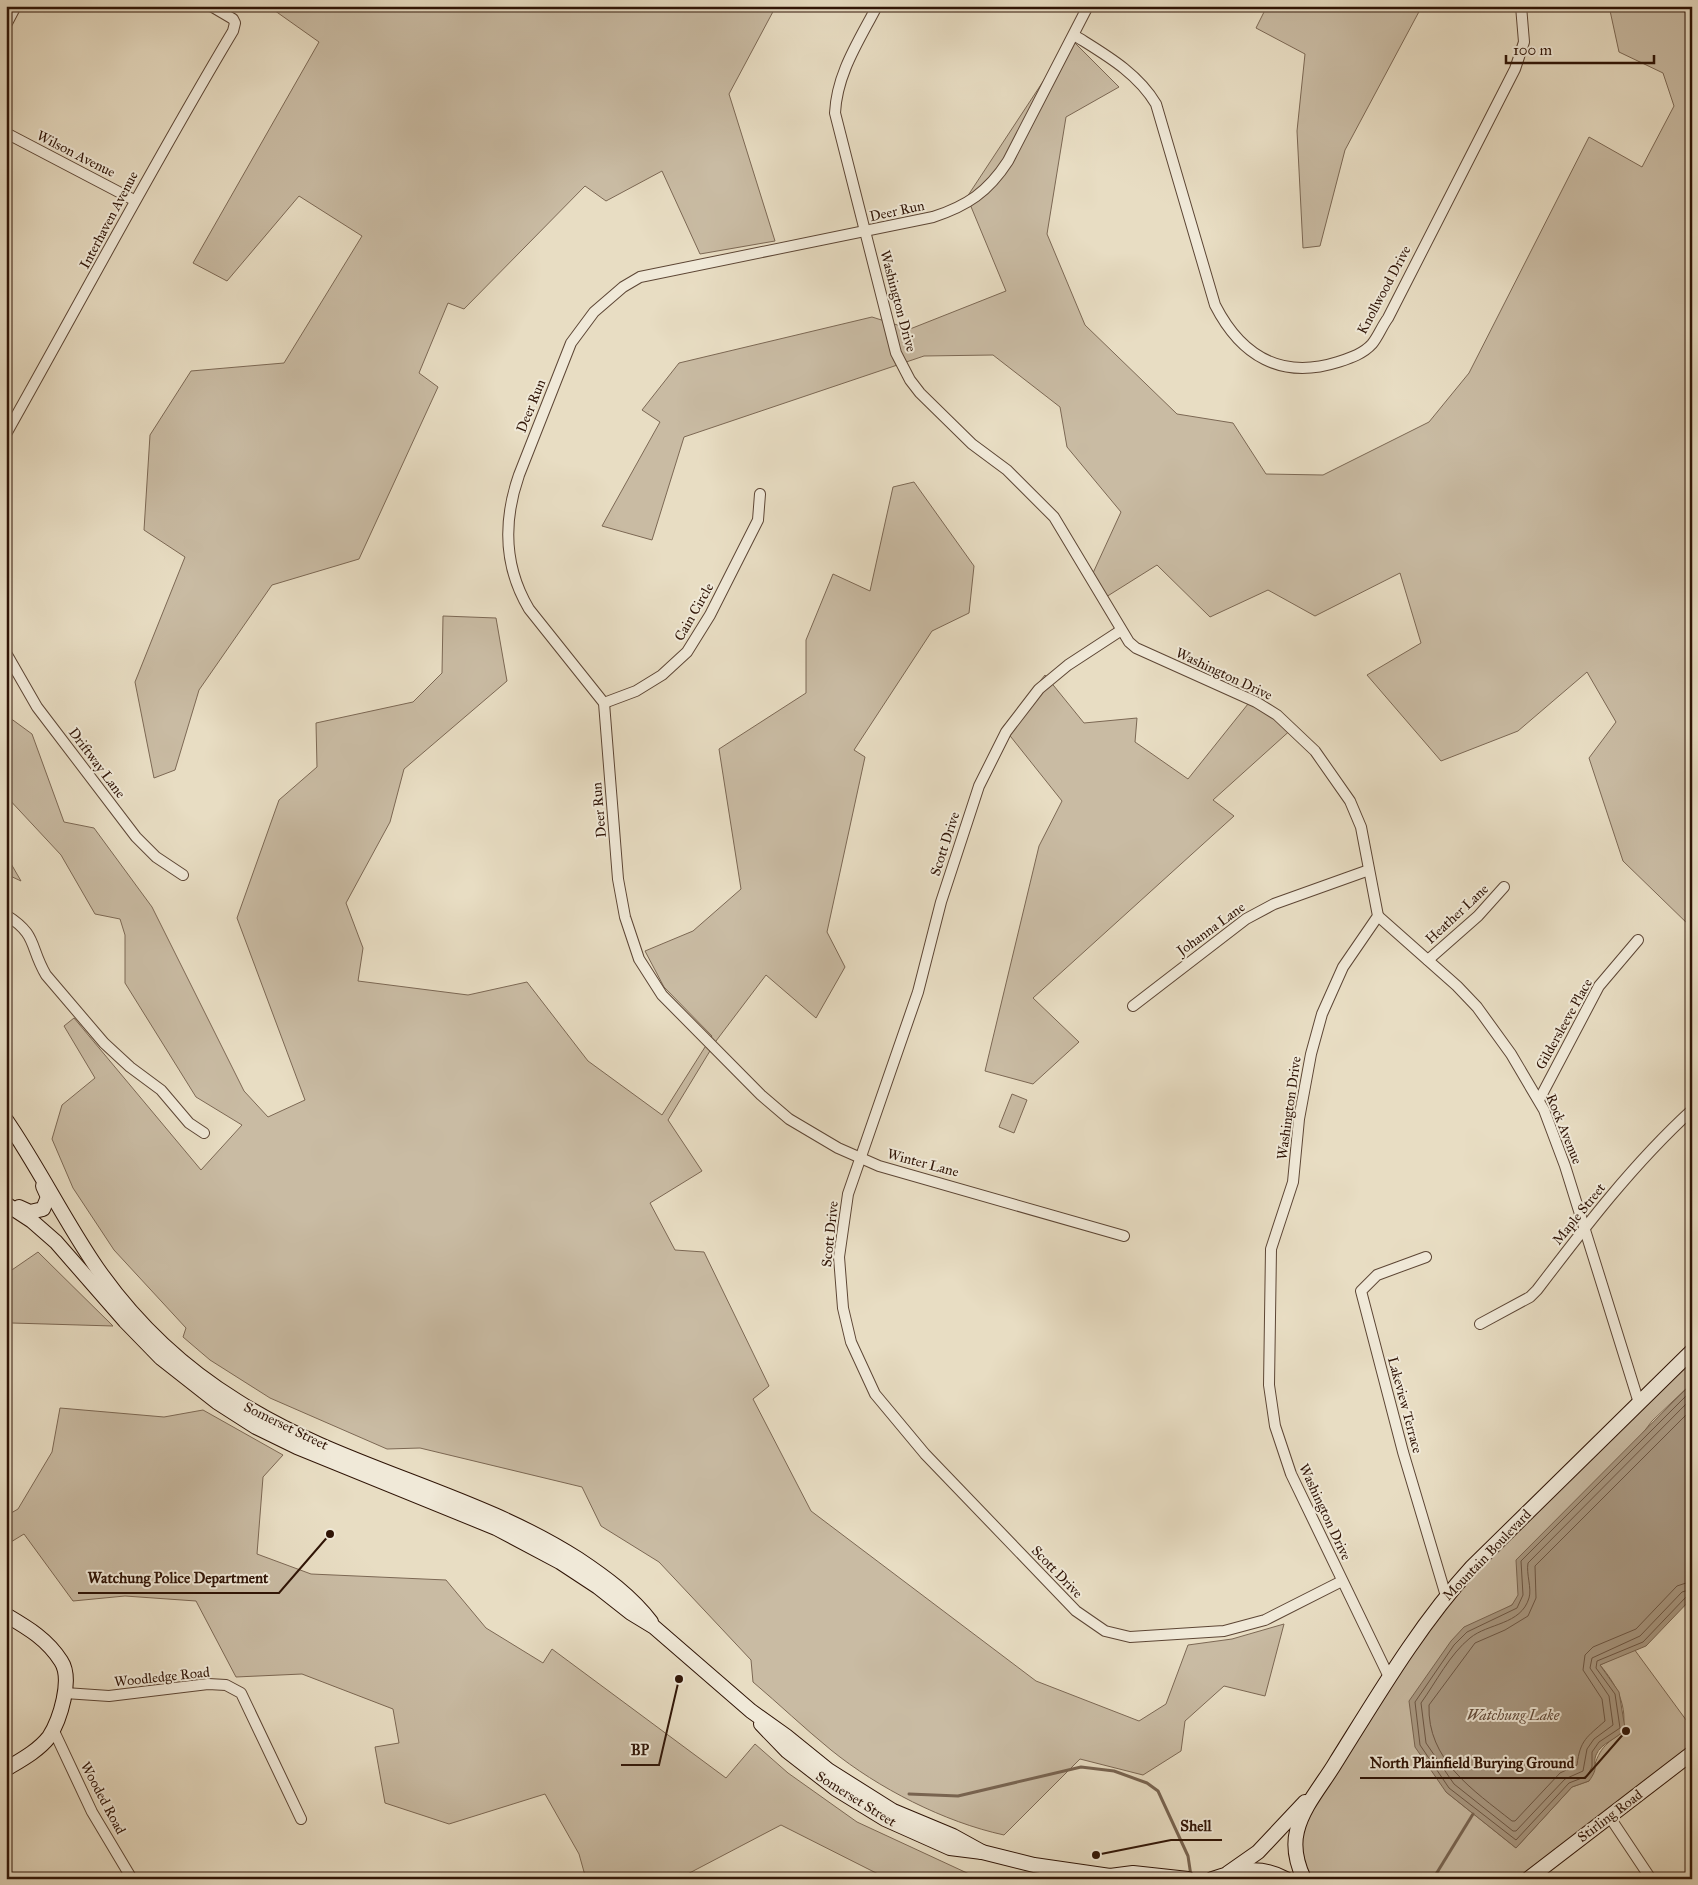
<svg xmlns="http://www.w3.org/2000/svg" width="1698" height="1885" font-family="'IM FELL Great Primer',serif">
<style>
.green{fill:#c9bba3;stroke:#7c6854}
.water{fill:#a99983;stroke:#786451}
.lines{fill:none;stroke-linecap:round;stroke-linejoin:round}
.shore{stroke:#6c5644;stroke-width:1}
.stream{stroke:#786451;stroke-width:3}
.street-casing{stroke:#5d4635;stroke-width:12}
.secondary-casing{stroke:#2f1406;stroke-width:16}
.street{stroke:#f0e9d8;stroke-width:10}
.secondary{stroke:#f0e9d8;stroke-width:14}
.labels{text-anchor:middle;dominant-baseline:central;stroke-width:4;stroke-linejoin:round;paint-order:stroke}
.street-label{font-size:14px;fill:#2f1406;stroke:#f0e9d8}
.water-label{font-size:15px;font-style:italic;fill:#604938;stroke:#f0e9d8}
.leader{fill:none;stroke:#2f1406;stroke-width:2}
.callout-dot{fill:#2f1406;stroke:#f0e9d8;stroke-width:2}
.callout-label{font-size:15px;text-anchor:middle;font-weight:bold;fill:#2f1406;stroke:#f0e9d8;stroke-width:4;stroke-linejoin:round;paint-order:stroke}
</style>
<rect width="100%" height="100%" fill="#e8ddc3"/>
<filter id="stains"><feTurbulence type="fractalNoise" baseFrequency=".004" numOctaves="4"/><feColorMatrix values="0 0 0 0 .2 0 0 0 0 .09 0 0 0 0 .02 0 0 0 .5 -.17"/></filter>
<radialGradient id="worn" r=".72"><stop offset=".6" stop-color="#630" stop-opacity="0"/><stop offset="1" stop-color="#630" stop-opacity=".3"/></radialGradient>
<g class="green">
<path d="M273 6H776L729 94 775 241 700 254 662 171 606 201 585 186 464 309 448 303 419 373 438 387 359 559 272 585 199 690 175 770 154 778 135 682 185 557 144 530 150 435 191 371 284 363 362 236 299 196 227 281 193 263 319 42 271 8Z"/>
<path d="M1267 6H1422L1345 150 1320 246 1303 248 1297 131 1305 54 1256 28Z"/>
<path d="M1609 6H1692V928L1623 861 1589 758 1616 722 1587 672 1518 731 1441 761 1367 675 1421 643 1400 573 1315 616 1268 590 1210 617 1157 565 1106 597 1093 573 1121 512 1067 447 1060 407 993 355 924 356 684 437 652 540 602 526 660 422 642 410 679 363 872 317 910 329 1006 291 967 197 1071 39 1119 87 1066 117 1047 234 1085 325 1177 414 1233 423 1266 474 1323 475 1429 422 1469 373 1589 137 1642 167 1674 106 1663 73 1619 52Z"/>
<path d="M914 482 974 566 969 613 932 631 854 750 865 757 827 932 845 967 816 1018 766 975 716 1041 668 1120 702 1171 650 1203 675 1250 704 1252 769 1386 753 1399 811 1511 1036 1681 1139 1721 1166 1704 1188 1645 1232 1639 1284 1624 1265 1696 1224 1686 1185 1721 1181 1751 1143 1775 1080 1759 1004 1835C944 1822 878 1788 831 1750 804 1728 779 1704 753 1682L751 1660 659 1562 601 1526 582 1487 420 1448 387 1449 270 1398 210 1360 183 1337 186 1328 114 1250 73 1188 52 1139 62 1105 95 1078 64 1026 74 1018 201 1170 242 1125 196 1097 125 983V935L120 919 95 914 61 855 6 796V715L32 734 64 822 94 828 152 907 244 1091 268 1117 305 1100 237 918 279 800 317 767 316 723 413 702 442 673 443 616 496 618 507 681 404 769 390 822 346 903 363 948 358 981 468 995 527 982 588 1061 662 1115 712 1036 664 987 645 951 693 931 741 889 719 749 806 693V640L833 574 870 591 893 487Z"/>
<path d="M1045 675 1084 723 1137 718 1135 742 1188 779 1256 694 1294 727 1213 800 1234 816 1033 998 1079 1042 1033 1084 985 1071 1039 846 1062 801 1003 727Z"/>
<path d="M6 855 21 881 6 874Z"/>
<path d="M1012 1094 1027 1100 1014 1133 999 1127Z"/>
<path d="M38 1252 113 1326 12 1323 6 1330V1274Z"/>
<path d="M1692 1351V1383L1652 1421 1512 1605 1497 1613 1446 1792 1516 1848 1572 1787 1589 1781C1598 1756 1598 1747 1622 1733 1629 1707 1616 1684 1600 1665L1634 1649 1692 1728V1753L1528 1879H1304L1297 1831 1446 1596Z"/>
<path d="M60 1408 164 1417 203 1410 283 1455 263 1477 257 1554 311 1574 446 1580 486 1628 543 1663 552 1649 726 1778 755 1744 788 1773 857 1822 980 1879H888L781 1825 678 1879H586L579 1854 545 1794 449 1824 385 1803 375 1747 399 1743 393 1709 302 1674 236 1677 196 1601 125 1596 73 1601 24 1534 6 1545V1516L18 1509 52 1452Z"/>
</g>
<path class="water" d="M1692 1383V1598L1646 1646 1600 1665 1619 1692 1625 1728C1618 1740 1601 1742 1596 1755 1592 1766 1600 1766 1589 1781L1572 1787 1516 1848 1446 1792 1415 1747 1409 1701 1451 1641 1464 1627 1512 1605 1518 1595 1516 1560Z"/>
<g class="lines">
<g class="shore">
<path d="M1692 1390 1521 1561 1523 1595 1517 1608 1467 1632 1454 1645 1415 1702 1420 1745 1449 1788 1516 1840 1569 1783 1587 1776 1592 1767V1752L1599 1742 1620 1728 1615 1694 1596 1668 1597 1661 1643 1642 1686 1597 1692 1595"/>
<path d="M1692 1398 1528 1563C1526 1574 1532 1588 1529 1598 1521 1625 1488 1623 1470 1638 1450 1654 1436 1682 1421 1703L1426 1743 1454 1784 1513 1831H1516L1565 1779 1583 1771 1587 1749 1594 1739 1613 1725 1609 1696 1590 1668 1592 1658 1640 1636 1682 1592 1692 1589"/>
<path d="M1692 1409 1535 1566 1536 1598 1528 1616 1505 1630 1475 1643 1429 1705C1427 1760 1473 1790 1512 1821H1515L1560 1773 1577 1765C1580 1740 1587 1737 1605 1721L1602 1699 1583 1670 1585 1655 1593 1647 1636 1629 1677 1586 1692 1581"/>
</g>
<g class="stream">
<path d="M909 1794 958 1796 1081 1767 1114 1771 1147 1783 1158 1791 1188 1856 1191 1876"/>
<path d="M1433 1879 1473 1814"/>
</g>
<g class="street-casing">
<g id="street">
<path d="M877 6C859 41 837 73 835 113L896 353 910 380 920 393 972 444 1007 470 1054 517 1129 642 1136 648 1256 702 1277 715 1315 751 1350 801 1361 827 1378 916 1343 967 1322 1014 1311 1054 1299 1119 1293 1182 1271 1249 1269 1385 1275 1426 1291 1474 1390 1679"/>
<path d="M1088 6 1008 161C988 192 967 206 933 217L640 277 623 287 594 312 571 343 519 475C503 521 504 567 529 609L604 703 618 879 625 917 639 959 662 995 761 1095 789 1119 838 1148 879 1166 1124 1236"/>
<path d="M6 25 16 6"/>
<path d="M1074 35C1104 54 1137 72 1156 104L1215 305C1241 356 1281 380 1338 362 1350 358 1363 354 1372 344 1378 337 1382 326 1388 318L1515 69 1524 42 1521 6"/>
<path d="M6 133 134 200"/>
<path d="M6 434C82 299 154 163 233 31L235 23 233 19 211 6"/>
<path d="M1120 631 1068 665 1039 689 1006 732 979 786 941 902 918 992 848 1194 839 1257 843 1308 851 1342 875 1394 925 1454 1076 1611 1105 1631 1130 1637 1224 1631 1265 1620 1342 1581"/>
<path d="M6 653 37 707 136 837 156 857 183 875"/>
<path d="M604 703 636 691 662 675 687 652 710 615 758 520 760 494"/>
<path d="M6 915C38 935 29 946 46 975L104 1043 130 1067 161 1090 189 1123 204 1133"/>
<path d="M1378 916 1457 986 1477 1007 1511 1054 1544 1110 1565 1166 1639 1403"/>
<path d="M1428 960 1478 916 1504 887"/>
<path d="M1133 1006 1246 919 1274 904 1369 870"/>
<path d="M1539 1100 1599 986 1638 940"/>
<path d="M1426 1257 1377 1275 1361 1291 1403 1452 1446 1596"/>
<path d="M1480 1324 1530 1297 1537 1290C1585 1227 1633 1164 1692 1110"/>
<path d="M65 1693 109 1696 208 1684 226 1685 241 1693 301 1819"/>
<path d="M53 1729 92 1812 132 1879"/>
<path d="M1609 1816 1651 1879"/>
</g>
</g>
<g class="secondary-casing">
<g id="secondary">
<path d="M6 1120C39 1168 64 1220 97 1268 134 1321 182 1367 237 1401 343 1469 472 1491 578 1559 605 1577 631 1596 651 1622"/>
<path d="M6 1204 32 1221 56 1242 125 1321 161 1358 217 1402 256 1427 297 1447 496 1528 560 1562 598 1587 631 1613 654 1627 751 1711 786 1736 828 1770 893 1811 953 1836 982 1852"/>
<path d="M19 1207 30 1212 43 1209 48 1197 43 1186"/>
<path d="M6 1615C28 1628 47 1639 61 1661 73 1679 60 1720 49 1737 38 1751 21 1760 6 1769"/>
<path d="M761 1724 787 1751 836 1789 885 1819 950 1848 982 1852 1034 1865 1110 1876 1133 1873 1188 1879"/>
<path d="M1228 1873 1258 1852 1305 1802"/>
<path d="M1212 1879C1238 1870 1261 1865 1286 1879"/>
<path d="M1304 1879C1297 1864 1293 1847 1297 1831 1303 1806 1323 1784 1336 1762 1378 1695 1419 1625 1472 1567L1692 1351"/>
<path d="M1528 1879 1692 1753"/>
</g>
</g>
<use href="#street" class="street"/>
<use href="#secondary" class="secondary"/>
</g>
<g class="labels">
<g class="street-label">
<text transform="translate(76 154) rotate(27)">Wilson Avenue</text>
<text transform="translate(897 211) rotate(-12)">Deer Run</text>
<text transform="translate(109 220) rotate(-62)">Interhaven Avenue</text>
<text transform="translate(1384 290) rotate(-62)">Knollwood Drive</text>
<text transform="translate(898 301) rotate(75)">Washington Drive</text>
<text transform="translate(531 406) rotate(-68)">Deer Run</text>
<text transform="translate(694 612) rotate(-60)">Cain Circle</text>
<text transform="translate(1224 674) rotate(25)">Washington Drive</text>
<text transform="translate(97 763) rotate(53)">Driftway Lane</text>
<text transform="translate(599 810) rotate(-95)">Deer Run</text>
<text transform="translate(945 844) rotate(-72)">Scott Drive</text>
<text transform="translate(1457 914) rotate(-43)">Heather Lane</text>
<text transform="translate(1211 929) rotate(-36)">Johanna Lane</text>
<text transform="translate(1564 1024) rotate(-61)">Gildersleeve Place</text>
<text transform="translate(1289 1108) rotate(-82)">Washington Drive</text>
<text transform="translate(1564 1129) rotate(68)">Rock Avenue</text>
<text transform="translate(923 1163) rotate(15)">Winter Lane</text>
<text transform="translate(1579 1214) rotate(-51)">Maple Street</text>
<text transform="translate(830 1234) rotate(-84)">Scott Drive</text>
<text transform="translate(1405 1405) rotate(75)">Lakeview Terrace</text>
<text transform="translate(286 1426) rotate(26)">Somerset Street</text>
<text transform="translate(1325 1512) rotate(65)">Washington Drive</text>
<text transform="translate(1487 1555) rotate(-46)">Mountain Boulevard</text>
<text transform="translate(1057 1572) rotate(46)">Scott Drive</text>
<text transform="translate(162 1677) rotate(-6)">Woodledge Road</text>
<text transform="translate(103 1798) rotate(62)">Wooded Road</text>
<text transform="translate(856 1799) rotate(32)">Somerset Street</text>
<text transform="translate(1610 1816) rotate(-37)">Stirling Road</text>
</g>
<g class="water-label">
<text x="1513" y="1715">Watchung Lake</text>
</g>
</g>
<path class="leader" d="M330 1534L279 1593H78M679 1679L659 1765H621M1626 1731L1585 1778H1360M1096 1855L1171 1840H1222"/>
<g class="callout-dot">
<circle cx="330" cy="1534" r="5"/>
<circle cx="679" cy="1679" r="5"/>
<circle cx="1626" cy="1731" r="5"/>
<circle cx="1096" cy="1855" r="5"/>
</g>
<g class="callout-label">
<text x="178" y="1583">Watchung Police Department</text>
<text x="640" y="1755">BP</text>
<text x="1472" y="1768">North Plainfield Burying Ground</text>
<text x="1196" y="1831">Shell</text>
</g>
<rect width="1698" height="1885" fill="none" stroke="#e8ddc3" stroke-width="25"/>
<rect x="8" y="8" width="1683" height="1870" fill="none" stroke="#2f1406" stroke-width="2.5"/>
<rect x="12" y="12" width="1673" height="1860" fill="none" stroke="#2f1406"/>
<path d="M1506 55v8h148v-8" fill="none" stroke="#2f1406" stroke-width="2.5"/>
<text x="1513" y="55" font-size="15" fill="#2f1406" stroke="#f0e9d8" stroke-width="4" paint-order="stroke">100 m</text>
<rect width="100%" height="100%" filter="url(#stains)"/>
<rect width="100%" height="100%" fill="url(#worn)"/>
</svg>
